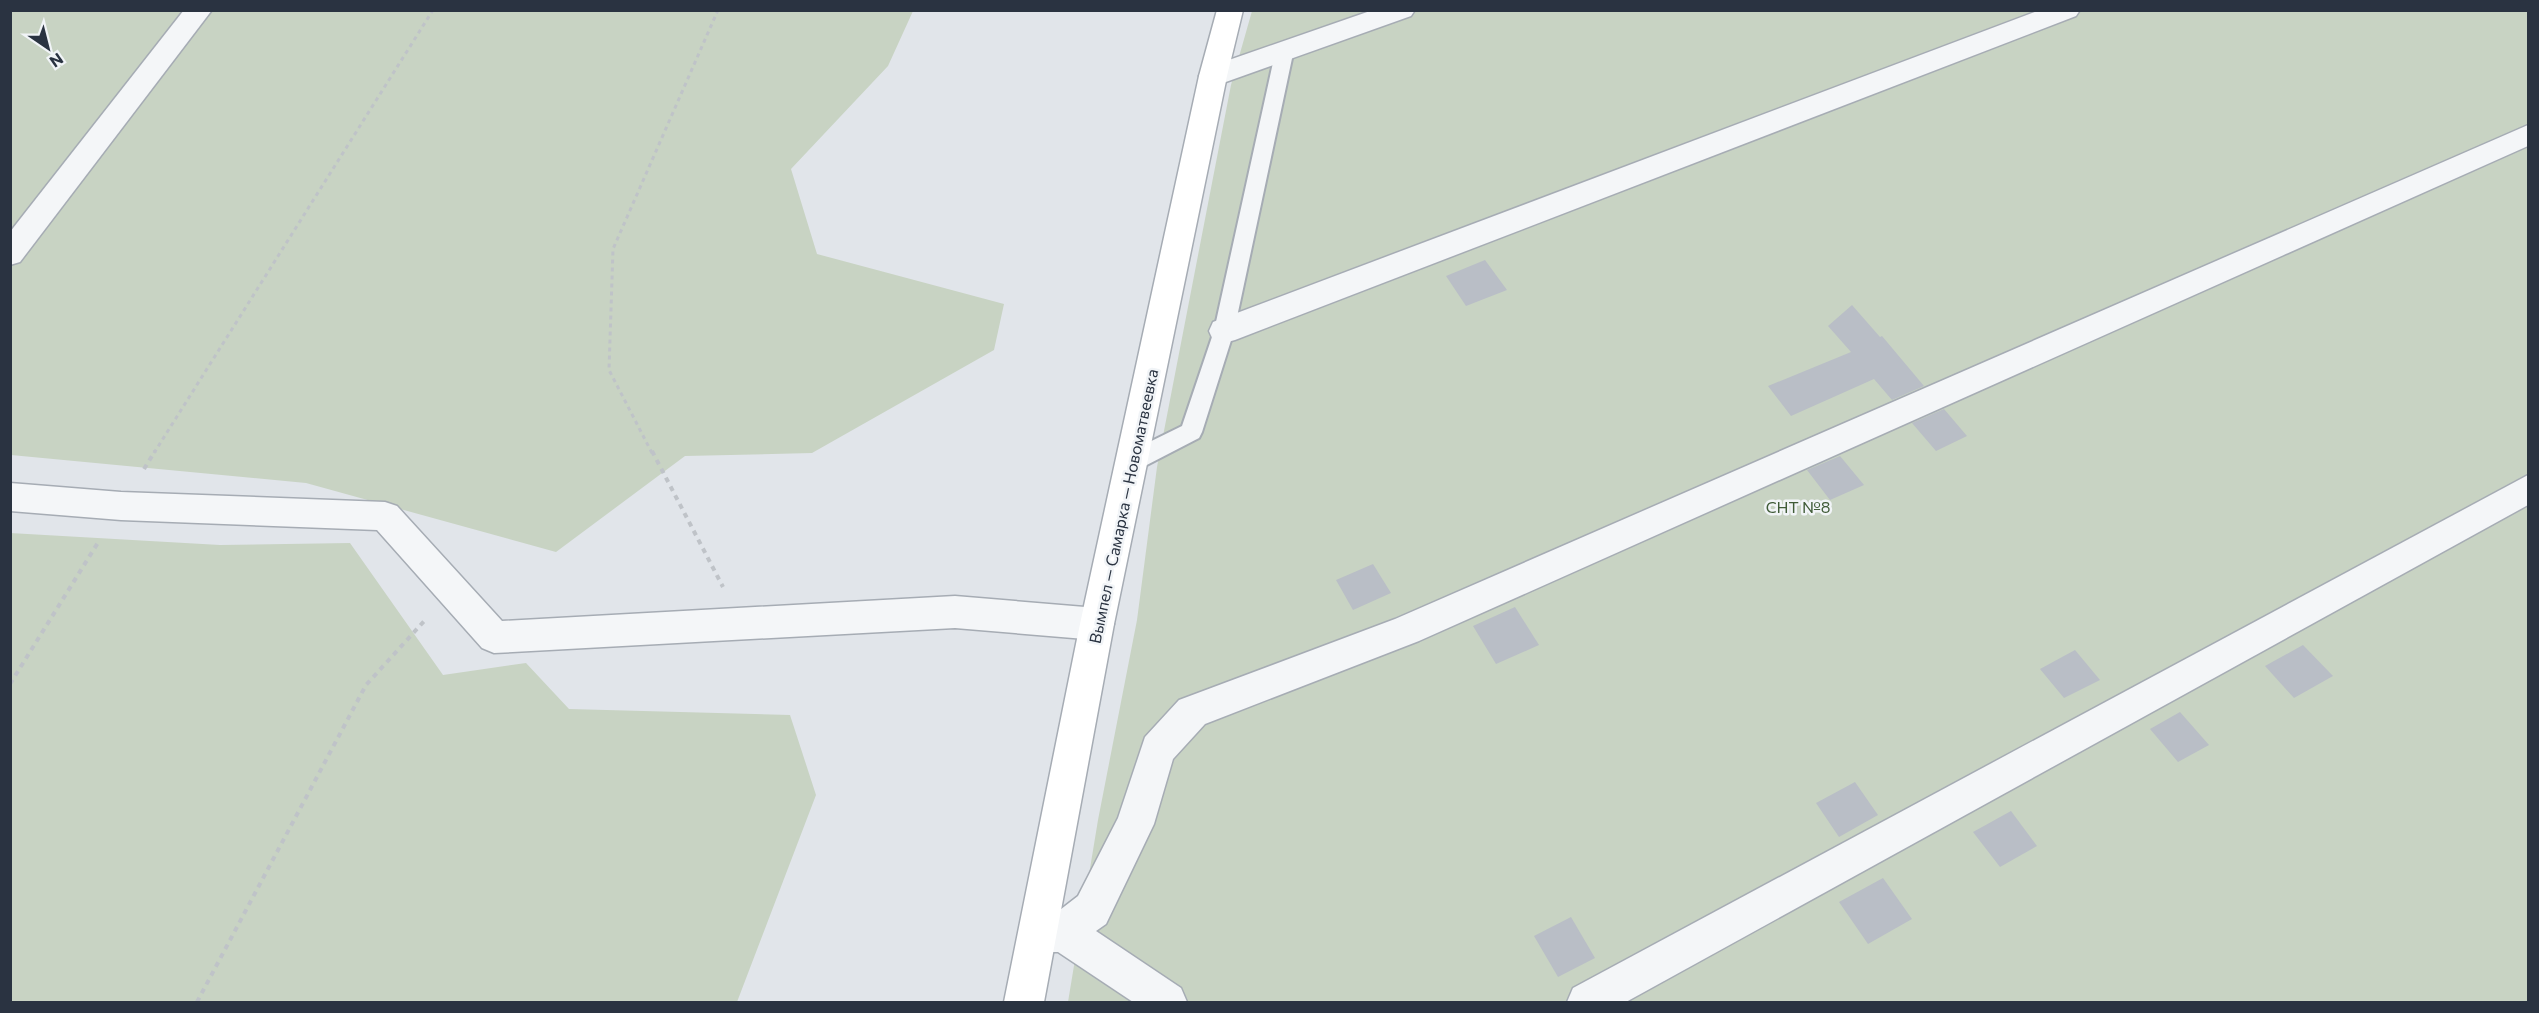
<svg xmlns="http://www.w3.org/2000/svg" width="2539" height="1013" font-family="Commissioner,sans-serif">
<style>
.green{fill:#c8d3c3}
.building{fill:#b9bec6}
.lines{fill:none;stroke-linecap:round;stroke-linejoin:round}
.lane-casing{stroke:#a6acb4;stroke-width:4}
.street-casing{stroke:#a6acb4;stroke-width:3}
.secondary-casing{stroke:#a6acb4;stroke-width:3}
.path-far1{stroke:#bfc3c8;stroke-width:3;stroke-dasharray:4 4;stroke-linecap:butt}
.path{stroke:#bfc3c8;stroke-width:4;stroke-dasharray:5 5;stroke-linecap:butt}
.lane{fill:#f4f6f8;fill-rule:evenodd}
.street{fill:#f4f6f8;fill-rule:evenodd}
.secondary{fill:#fff;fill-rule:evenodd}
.labels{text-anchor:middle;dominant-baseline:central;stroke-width:5;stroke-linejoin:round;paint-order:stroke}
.street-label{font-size:16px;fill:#2a3341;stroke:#f1f4f7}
.park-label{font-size:16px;fill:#405c38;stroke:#f1f4f7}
</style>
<rect width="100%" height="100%" fill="#e1e5ea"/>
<g class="green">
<path d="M10 11H913L888 66 791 169 817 254 1004 304 994 350 812 453 685 456 556 552 306 483 11 455Z"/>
<path d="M1252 11H2528V1002H1068L1098 820 1137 620 1157 467 1231 85Z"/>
<path d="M10 533 220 545 350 543 443 675 526 663 569 709 790 715 816 795 737 1002H11Z"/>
</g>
<g class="building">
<path d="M1485 260 1507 290 1466 306 1446 276Z"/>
<path d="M1852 305 1880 337 1882 336 1924 386 1892 400 1874 379 1791 416 1768 386 1851 352 1828 326Z"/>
<path d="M1944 409 1967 436 1936 451 1912 423Z"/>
<path d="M1840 456 1864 485 1830 500 1807 470Z"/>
<path d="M1373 564 1391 593 1353 610 1336 580Z"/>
<path d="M1515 607 1539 645 1496 664 1473 626Z"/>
<path d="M2303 645 2333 676 2294 698 2265 666Z"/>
<path d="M2075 650 2100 680 2064 698 2040 669Z"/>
<path d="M2180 712 2209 745 2178 762 2150 729Z"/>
<path d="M1855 782 1878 815 1839 837 1816 803Z"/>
<path d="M2011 811 2037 846 2000 867 1973 832Z"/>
<path d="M1883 878 1912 919 1868 944 1839 902Z"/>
<path d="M1571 917 1595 958 1558 977 1534 936Z"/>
</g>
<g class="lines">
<g class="lane-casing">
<path id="lane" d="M1285 43 1291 45 1294 49 1234 331 1202 432 1199 438 1141 468 1133 470 1125 468 1122 461 1125 454 1182 426 1214 331 1276 49 1279 45Z"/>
</g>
<g class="street-casing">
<g id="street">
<path d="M184 10H212L20 262 10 265V232Z"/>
<path d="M1373 10H1415L1411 16 1223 83 1213 86 1203 83 1199 76 1203 69Z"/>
<path d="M2040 10H2080L2076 16 1235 340 1224 343 1213 340 1209 331 1213 322Z"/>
<path d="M2528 125V146L1419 641 1205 724 1173 759 1154 824 1106 924 1096 931 1181 988 1187 1002H1133L1058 952H1044L1030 947 1025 933 1030 919 1044 914 1056 913 1078 896 1118 818 1145 737 1179 700 1395 619Z"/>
<path d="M2528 475V505L1626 1002H1567L1573 988Z"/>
<path d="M10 483 121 492 385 502 397 506 502 621 955 596 1097 608 1109 613 1114 624 1109 635 1097 640 955 628 494 653 482 648 377 530 121 520 10 511Z"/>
</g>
</g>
<g class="secondary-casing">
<path id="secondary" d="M1217 10H1243L1227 76 1114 624 1044 1002H1004L1080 624 1199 76Z"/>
</g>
<g class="path-far1">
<path d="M154 453 433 10"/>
<path d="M652 453 609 370 613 249 718 10"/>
</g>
<g class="path">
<path d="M652 451 723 587"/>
<path d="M144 469 155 451"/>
<path d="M10 684 99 541"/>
<path d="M197 1002 366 685 426 619"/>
</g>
<use href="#lane" class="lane"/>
<use href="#street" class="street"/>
<use href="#secondary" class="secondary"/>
</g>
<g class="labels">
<g class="street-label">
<text transform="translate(1123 506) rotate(-78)">Вымпел — Самарка — Новоматвеевка</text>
</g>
<g class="park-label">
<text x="1798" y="506">СНТ №8</text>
</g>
</g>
<rect width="2539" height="1013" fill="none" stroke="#2a3341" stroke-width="24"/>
<g transform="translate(48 48) rotate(145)" stroke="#f1f4f7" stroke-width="4.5" paint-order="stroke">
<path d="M0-4.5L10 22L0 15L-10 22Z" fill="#2a3341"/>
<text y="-9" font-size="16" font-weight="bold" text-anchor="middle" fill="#2a3341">N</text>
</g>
</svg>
